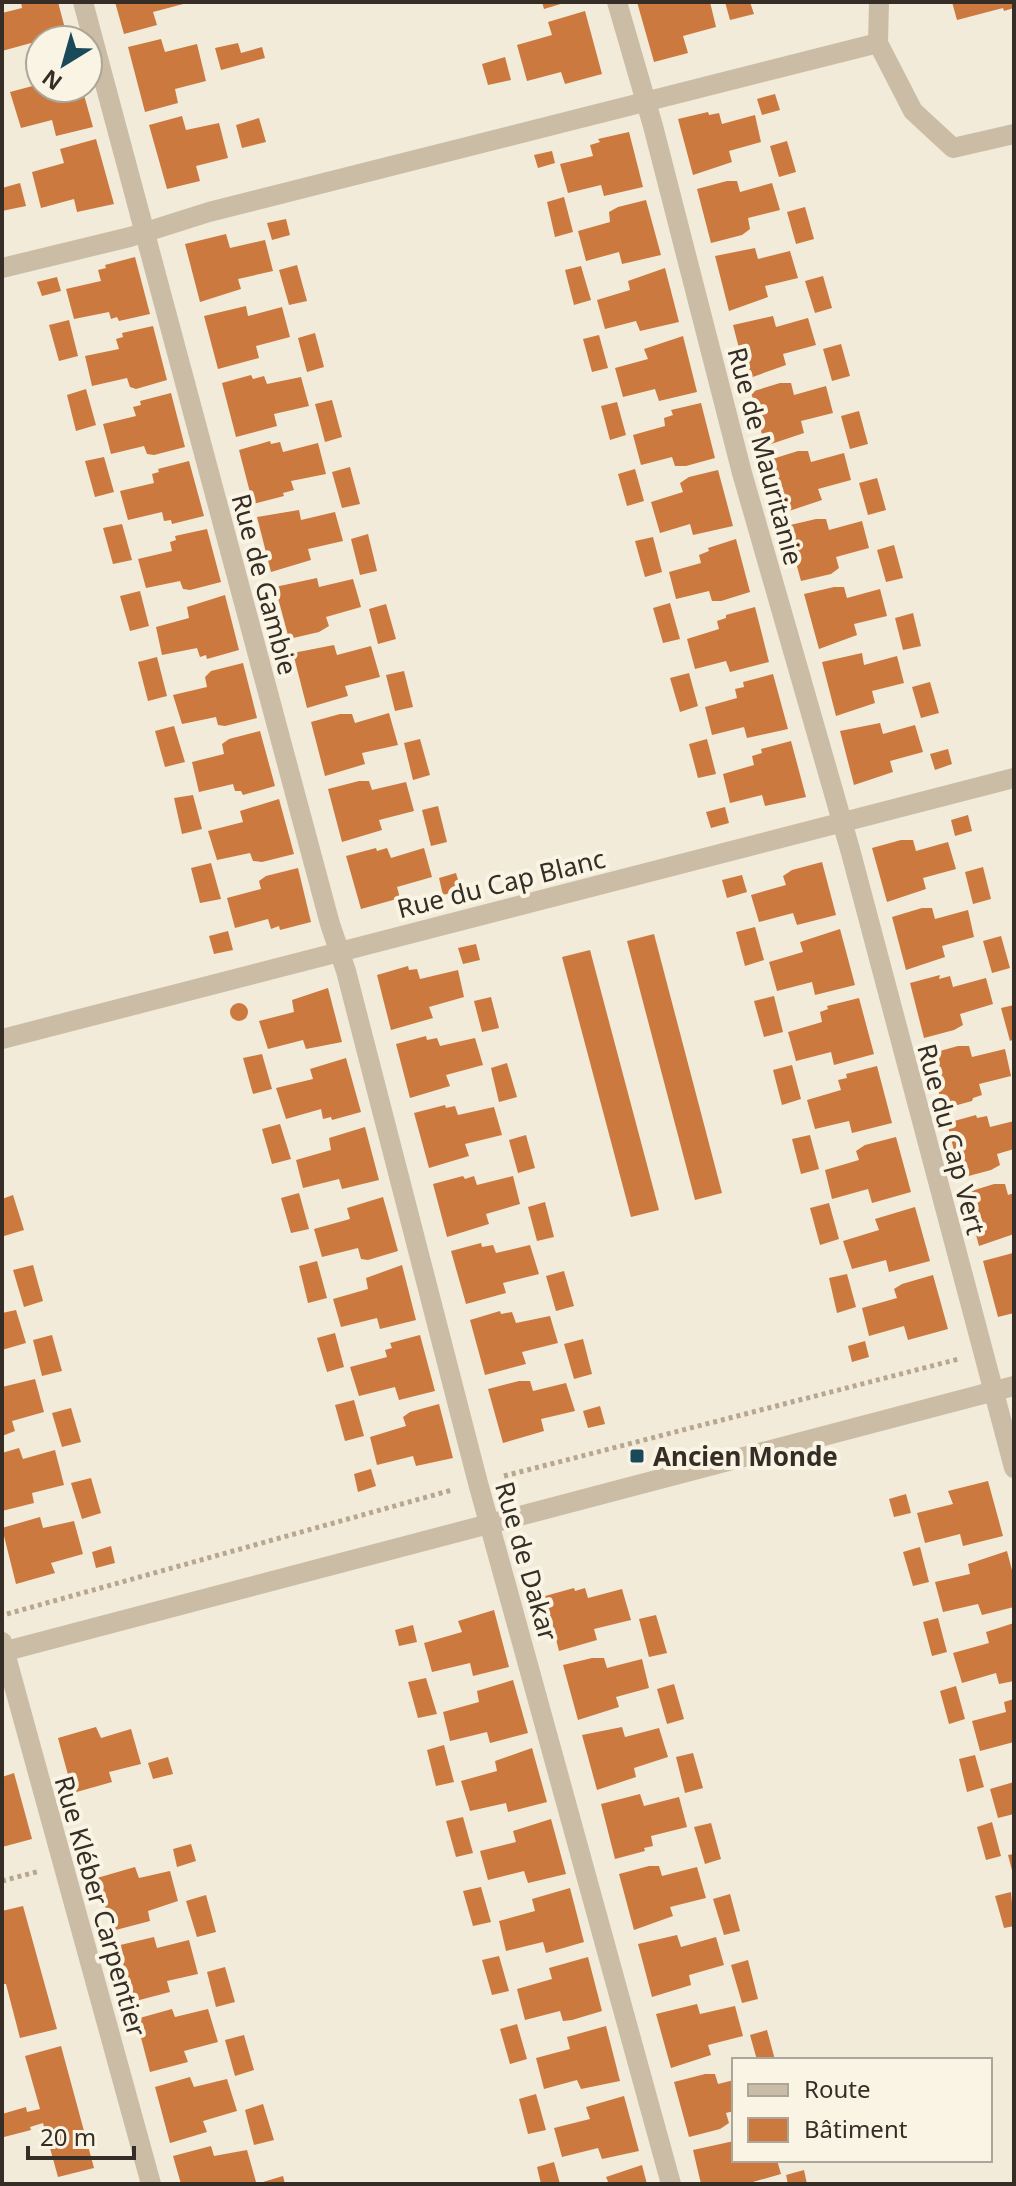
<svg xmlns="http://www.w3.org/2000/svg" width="1016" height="2186" font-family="'Noto Sans',sans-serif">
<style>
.building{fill:#cb793e}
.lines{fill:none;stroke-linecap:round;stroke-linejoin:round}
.path{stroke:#b7a78f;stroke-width:5;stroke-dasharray:4 4;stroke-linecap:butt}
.minor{stroke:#cbbda5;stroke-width:20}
.poi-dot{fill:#1a4a59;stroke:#faf4e5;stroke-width:3}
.labels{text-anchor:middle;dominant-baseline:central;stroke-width:8;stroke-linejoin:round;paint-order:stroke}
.street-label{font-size:26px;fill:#362e26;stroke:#faf4e5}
.poi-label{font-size:26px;font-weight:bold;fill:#362e26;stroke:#faf4e5;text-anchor:start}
</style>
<rect width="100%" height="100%" fill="#f2ebd9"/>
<g class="building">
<path d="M21 2H58L68 40H40V57L35 58 31 43 2 51V13L22 8Z"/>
<path d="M115 2H187V3L153 12 157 25 124 34Z"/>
<path d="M542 2H564V3L544 9Z"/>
<path d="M637 2H710L716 27 683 36 688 53 654 62Z"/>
<path d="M725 2H750L754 14 730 20Z"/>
<path d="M952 2H1014V8L1004 11 1003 8 957 20Z"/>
<path d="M585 11 602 74 565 84 561 72 527 81 517 45 552 35 548 22Z"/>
<path d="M161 39 165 52 197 44 206 81 175 89 178 103 145 112 128 47Z"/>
<path d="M238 43 241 53 262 47 265 58 221 70 215 48Z"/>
<path d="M505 57 511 80 488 85 482 64Z"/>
<path d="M40 84V88H82L93 127 56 136 52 120 21 128 10 92Z"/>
<path d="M775 94 780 110 762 115 757 99Z"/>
<path d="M708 112 709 115 719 113 722 124 755 115 761 142 729 151 732 162 693 175 678 119Z"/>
<path d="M182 116 186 130 219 123 228 158 196 166 200 181 167 189 149 125Z"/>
<path d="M259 118 266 142 242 148 236 125Z"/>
<path d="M629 132 643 187 604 196 601 185 568 193 560 164 593 156 590 145 600 142 598 139Z"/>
<path d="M96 139 114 204 77 212 74 199 41 208 32 172 64 163 60 149Z"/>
<path d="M787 141 796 172 779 177 770 146Z"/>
<path d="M552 151 555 163 538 168 534 155Z"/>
<path d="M727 181H737L740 192 772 183 780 210 748 218 750 229 742 235 711 243 697 189Z"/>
<path d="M20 183 26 206 2 211V188Z"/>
<path d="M564 197 573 232 555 237 547 202Z"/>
<path d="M646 200 661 255 622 264 619 252 586 261 578 231 610 222 609 212 618 207Z"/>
<path d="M805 207 814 239 796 244 787 212Z"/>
<path d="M286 219 290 235 272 240 267 223Z"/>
<path d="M226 234 230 248 265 240 273 271 238 279 241 289 200 302 185 244Z"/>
<path d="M755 248 758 259 790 251 798 278 765 286 768 297 729 311 715 256Z"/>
<path d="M135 257 150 314 119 321 117 317 111 319 109 312 74 319 66 289 101 281 98 270 106 268 105 265Z"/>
<path d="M297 265 307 301 289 305 279 270Z"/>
<path d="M581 266 591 300 574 305 565 270Z"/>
<path d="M665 268 679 322 640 331 636 321 605 329 597 300 630 290 628 281Z"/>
<path d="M823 276 832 308 815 313 805 281Z"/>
<path d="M57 277 61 291 42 296 37 282Z"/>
<path d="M246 306 248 316 282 307 290 337 256 346 259 358 218 369 204 316Z"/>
<path d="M773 316 776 327 808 318 816 345 783 354 786 365 747 379 733 325Z"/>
<path d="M69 320 78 356 59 361 49 325Z"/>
<path d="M153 326 167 380 136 389 130 387 127 378 92 386 85 356 119 349 116 339 123 337 122 333Z"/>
<path d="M315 333 324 367 307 372 298 338Z"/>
<path d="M599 335 608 368 592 372 583 339Z"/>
<path d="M683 336 697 392 659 401 655 389 623 397 615 368 648 359 644 349Z"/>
<path d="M841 344 850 376 832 381 823 349Z"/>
<path d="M251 375 253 379 264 376 267 384 301 377 309 406 274 414 277 426 236 437 222 383Z"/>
<path d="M780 383H791L794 395 826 386 833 413 801 421 804 433 765 446 751 392Z"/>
<path d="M86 389 96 425 76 431 67 395Z"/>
<path d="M171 393 185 447 154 455 147 454 144 446 111 454 103 424 136 416 133 407 141 405 140 401Z"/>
<path d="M332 400 342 437 325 442 315 404Z"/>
<path d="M617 402 626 435 610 440 601 406Z"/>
<path d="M701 403 715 458 686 466H675L672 457 641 465 633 435 665 426 664 418 673 415 671 410Z"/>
<path d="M859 411 868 444 850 449 841 416Z"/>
<path d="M270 441 271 444 280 442 283 452 318 443 326 474 291 481 294 490 283 493 284 496 253 504 239 450Z"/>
<path d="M798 451H808L811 462 844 453 851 480 818 489 822 500 783 513 769 460Z"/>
<path d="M104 457 114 492 95 497 85 461Z"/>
<path d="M189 461 204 516 172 524 171 520 164 521 162 512 128 520 120 491 154 483 152 474 159 472 158 469Z"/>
<path d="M350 467 360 504 342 508 332 472Z"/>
<path d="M635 469 644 501 627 506 618 474Z"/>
<path d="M718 470 733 526 693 535 690 524 660 533 651 502 683 492 680 483 689 477Z"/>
<path d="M877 478 886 510 868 515 859 483Z"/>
<path d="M299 510 301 520 335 512 343 541 308 549 311 560 271 572 257 517Z"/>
<path d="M816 519H826L829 530 862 521 869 548 836 557 839 568 831 574 801 581 786 526Z"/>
<path d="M122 524 132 560 113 564 103 528Z"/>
<path d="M207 529 221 582 190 590 183 589 180 581 146 588 138 559 172 551 170 542 176 540 175 536Z"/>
<path d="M368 534 377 571 360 575 351 539Z"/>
<path d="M653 537 662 572 645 577 635 541Z"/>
<path d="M736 539 750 592 721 601H712L709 591 676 599 669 572 701 563 699 555 709 551 708 548Z"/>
<path d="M894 545 903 578 886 582 877 550Z"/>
<path d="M317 578 319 587 353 579 361 607 326 617 329 626 319 632 289 639 275 587Z"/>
<path d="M834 587H844L847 598 880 589 887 616 854 624 857 635 819 649 804 594Z"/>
<path d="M140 591 149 626 130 631 120 596Z"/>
<path d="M225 595 239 650 207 659 206 655 200 657 197 648 162 655 156 627 189 618 187 607Z"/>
<path d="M670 603 680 639 663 643 653 608Z"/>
<path d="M386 604 396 639 378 644 369 609Z"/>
<path d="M755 607 769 662 730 672 726 661 695 669 687 639 719 629 717 621 726 618V615Z"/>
<path d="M913 613 921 646 903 650 895 618Z"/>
<path d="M334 645 337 655 371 646 380 677 345 686 348 696 307 708 293 653Z"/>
<path d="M862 653 864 665 897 656 904 683 872 691 875 703 836 716 822 662Z"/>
<path d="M157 657 167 696 148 701 138 662Z"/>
<path d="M243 663 257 718 225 726 218 725 216 717 182 724 173 695 207 687 205 677 211 671Z"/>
<path d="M404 671 413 707 395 711 386 675Z"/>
<path d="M689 673 698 706 680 712 670 678Z"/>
<path d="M773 674 788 729 747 738 744 727 712 735 705 707 737 698 735 689 744 687 743 682Z"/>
<path d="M930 682 939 713 921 718 912 687Z"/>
<path d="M389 713 398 745 362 753 365 764 325 776 311 722 340 714H352L355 723Z"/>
<path d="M880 723 883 734 915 725 923 752 890 761 893 772 854 785 840 731Z"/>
<path d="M174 726 185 762 165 767 155 731Z"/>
<path d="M260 731 275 786 243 795 241 791H235L233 784 199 792 192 762 224 754 222 744 229 739Z"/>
<path d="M420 739 430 775 413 780 404 743Z"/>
<path d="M707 739 716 774 698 778 689 744Z"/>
<path d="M791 741 806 797 765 806 762 795 730 803 723 774 754 765 752 756 762 753 761 749Z"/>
<path d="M948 749 952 764 935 770 930 754Z"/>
<path d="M359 781H369L372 790 406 782 414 811 379 820 382 830 342 842 328 789Z"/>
<path d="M193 795 202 829 182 834 174 798Z"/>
<path d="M279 799 294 854 262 862 253 861 250 853 217 860 208 831 243 822 240 811Z"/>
<path d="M438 806 447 842 431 846 422 810Z"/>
<path d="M725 807 729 823 711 828 706 812Z"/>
<path d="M968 815 972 831 955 836 951 820Z"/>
<path d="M901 840H913L916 851 948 842 956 869 923 878 926 889 887 902 872 848Z"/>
<path d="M376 848 377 851 387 848 391 858 424 848 432 877 397 887 400 898 361 909 346 856Z"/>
<path d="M822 862 836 915 797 925 793 913 759 922 751 895 786 885 783 876 792 870Z"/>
<path d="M211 863 221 899 200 903 191 868Z"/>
<path d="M983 867 991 899 973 904 965 872Z"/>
<path d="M298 868 311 922 280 930 279 926 271 929 268 919 235 928 227 898 261 889 259 881 266 876Z"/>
<path d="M456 873 461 890 443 895 439 878Z"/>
<path d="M742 875 747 892 727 898 722 880Z"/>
<path d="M922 908H932L935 919 968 910 974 937 942 946 945 957 906 970 892 917Z"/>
<path d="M755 927 764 960 745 966 736 932Z"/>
<path d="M840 929 855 985 815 995 812 982 777 991 769 962 803 952 800 942Z"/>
<path d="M228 931 233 950 214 954 209 936Z"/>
<path d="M654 934 722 1193 695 1200 627 941Z"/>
<path d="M1001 936 1010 968 992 973 983 941Z"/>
<path d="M476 944 480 960 463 964 458 948Z"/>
<path d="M590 950 659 1210 631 1217 562 957Z"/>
<path d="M408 966 409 970 417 969 420 979 458 970 464 997 429 1007 433 1018 391 1030 377 975Z"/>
<path d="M940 975 939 979 950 976 953 987 986 978 993 1004 960 1014 963 1025 954 1030 924 1038 910 983Z"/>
<path d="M328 988 342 1042 306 1049 303 1040 268 1049 259 1021 294 1012 292 1000Z"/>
<path d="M774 996 783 1032 764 1037 754 1001Z"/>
<path d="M491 997 499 1028 482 1032 474 1001Z"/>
<path d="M859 998 874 1054 834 1065 831 1052 796 1061 788 1032 822 1022 820 1012 828 1009 827 1006Z"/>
<circle cx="239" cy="1012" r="9"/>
<path d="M1014 1005V1039L1010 1041 1001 1008Z"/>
<path d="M426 1036 427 1040 437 1038 440 1046 475 1038 483 1065 446 1075 450 1086 410 1098 396 1044Z"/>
<path d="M958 1046H969L972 1057 1005 1049 1011 1076 979 1084 982 1095 973 1098 972 1101 943 1109 929 1054Z"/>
<path d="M262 1054 272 1089 253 1094 243 1058Z"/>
<path d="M346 1058 361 1112 332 1120 331 1117 323 1119 321 1109 286 1119 276 1088 313 1079 310 1069Z"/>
<path d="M507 1063 517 1097 499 1102 491 1068Z"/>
<path d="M792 1065 801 1099 782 1105 773 1070Z"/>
<path d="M877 1066 892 1123 852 1133 849 1121 815 1129 807 1100 841 1090 838 1080 847 1078 846 1074Z"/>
<path d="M445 1105 446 1108 455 1106 458 1115 494 1107 502 1135 465 1144 469 1156 429 1168 414 1113Z"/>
<path d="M976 1115 977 1118 987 1116 990 1127 1014 1121V1149L997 1154 1000 1165 991 1170 961 1178 947 1123Z"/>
<path d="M280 1124 291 1159 272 1164 262 1129Z"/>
<path d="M365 1127 379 1180 342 1189 339 1179 303 1188 296 1160 331 1150 329 1138Z"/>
<path d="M526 1135 535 1168 518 1173 509 1140Z"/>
<path d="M810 1135 819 1169 801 1174 792 1139Z"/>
<path d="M896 1137 911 1192 872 1203 868 1189 832 1199 825 1170 859 1160 856 1151 865 1145Z"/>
<path d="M463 1176 465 1179 474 1176 477 1185 513 1176 520 1204 486 1214 489 1224 447 1237 433 1184Z"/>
<path d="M994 1184H1005L1008 1195 1014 1193V1234L979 1246 965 1193Z"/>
<path d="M299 1193 309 1229 291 1233 281 1198Z"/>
<path d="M13 1195 24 1230 4 1236 2 1199Z"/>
<path d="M383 1197 398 1251 368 1260 361 1259 358 1248 322 1257 314 1229 350 1219 347 1208Z"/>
<path d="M545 1202 554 1237 537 1241 528 1207Z"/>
<path d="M829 1203 839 1239 820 1245 810 1208Z"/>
<path d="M915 1207 930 1261 889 1272 886 1260 852 1269 843 1241 879 1230 875 1219Z"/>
<path d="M481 1243 482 1247 493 1245 496 1253 530 1245 539 1274 503 1283 506 1293 466 1304 451 1251Z"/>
<path d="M1013 1253 1014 1313 998 1317 983 1261Z"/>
<path d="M317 1261 327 1298 308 1303 299 1266Z"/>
<path d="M33 1265 43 1301 24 1307 13 1270Z"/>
<path d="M402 1265 416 1320 380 1329 377 1318 341 1327 333 1299 368 1289 366 1278Z"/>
<path d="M564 1271 574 1306 556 1311 546 1276Z"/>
<path d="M847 1274 856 1307 837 1313 829 1278Z"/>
<path d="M933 1275 948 1329 908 1340 904 1326 869 1336 862 1308 897 1298 894 1289 902 1284Z"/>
<path d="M16 1310 26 1343 2 1350V1313Z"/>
<path d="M500 1311 501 1314 512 1312 516 1323 550 1316 558 1343 522 1352 526 1364 485 1375 470 1320Z"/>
<path d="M335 1333 344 1367 327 1372 317 1338Z"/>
<path d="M52 1335 62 1371 42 1376 33 1340Z"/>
<path d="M420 1335 435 1391 399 1400 395 1387 359 1396 350 1367 387 1357 385 1350 392 1348 390 1343Z"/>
<path d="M583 1339 592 1374 574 1379 564 1344Z"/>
<path d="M865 1341 869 1357 852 1362 848 1346Z"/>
<path d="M35 1379 44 1412 12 1421 15 1431 2 1436V1387Z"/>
<path d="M519 1381H530L533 1391 566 1383 575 1411 541 1419 544 1431 503 1443 488 1389Z"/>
<path d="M354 1400 364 1436 345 1441 335 1405Z"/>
<path d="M439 1404 453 1458 416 1466 413 1456 377 1465 370 1437 406 1426 403 1417 410 1412Z"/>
<path d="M600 1406 605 1424 588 1428 583 1411Z"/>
<path d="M71 1408 81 1442 62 1447 52 1413Z"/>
<path d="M19 1448 23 1459 55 1450 64 1485 32 1493 34 1503 2 1511V1453Z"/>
<path d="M371 1469 376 1486 358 1492 354 1474Z"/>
<path d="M91 1478 101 1513 82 1519 71 1483Z"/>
<path d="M988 1481 1003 1536 963 1546 960 1534 925 1543 917 1513 953 1504 948 1491Z"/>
<path d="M906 1494 911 1513 894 1517 889 1499Z"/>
<path d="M40 1517 43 1528 74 1521 83 1554 51 1563 55 1573 16 1584 2 1528Z"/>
<path d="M111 1546 115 1563 96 1568 92 1552Z"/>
<path d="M920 1547 929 1582 913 1586 903 1552Z"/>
<path d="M1007 1551 1014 1578V1607L982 1615 978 1604 943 1612 935 1582 970 1574 968 1564Z"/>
<path d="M574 1588 575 1591 585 1588 588 1598 622 1589 631 1620 594 1629 597 1640 559 1651 545 1596Z"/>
<path d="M494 1610 509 1667 473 1676 470 1663 432 1672 424 1643 462 1632 458 1621Z"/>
<path d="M656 1615 667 1653 649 1657 639 1619Z"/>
<path d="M938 1618 947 1652 932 1656 923 1622Z"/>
<path d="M1014 1623V1681L999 1684 996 1673 962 1683 953 1653 989 1643 986 1632Z"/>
<path d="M413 1625 417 1642 399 1646 395 1630Z"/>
<path d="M592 1658H604L607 1668 642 1659 649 1688 616 1697 619 1707 578 1720 563 1665Z"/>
<path d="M426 1678 437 1714 418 1718 408 1682Z"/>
<path d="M513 1680 528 1733 490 1743 487 1732 450 1741 443 1712 479 1702 477 1691Z"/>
<path d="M674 1684 684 1719 667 1724 657 1689Z"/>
<path d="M956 1686 965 1719 949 1724 940 1691Z"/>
<path d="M1014 1699V1742L980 1751 972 1721 1006 1712 1004 1702Z"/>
<path d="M96 1727 101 1738 131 1729 141 1764 109 1772 112 1782 73 1793 58 1738Z"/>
<path d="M622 1727 625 1737 659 1728 668 1757 634 1768 636 1777 597 1790 582 1735Z"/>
<path d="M444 1745 454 1782 436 1786 427 1750Z"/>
<path d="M532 1748 547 1802 508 1812 506 1803 470 1811 461 1781 497 1771 495 1761Z"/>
<path d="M693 1753 703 1788 685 1793 676 1757Z"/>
<path d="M975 1755 984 1787 967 1792 959 1759Z"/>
<path d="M168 1757 173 1774 153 1779 148 1763Z"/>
<path d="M14 1773 32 1839 2 1847V1777Z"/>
<path d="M1014 1782V1814L998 1818 990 1789Z"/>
<path d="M640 1794 644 1806 679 1797 687 1827 651 1836 653 1846 644 1848 645 1851 615 1859 601 1804Z"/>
<path d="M463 1817 473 1853 456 1857 446 1821Z"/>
<path d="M551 1819 566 1874 528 1883 524 1871 488 1880 480 1851 516 1842 513 1831Z"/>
<path d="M992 1822 1001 1856 986 1860 977 1827Z"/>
<path d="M711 1823 721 1859 705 1864 694 1827Z"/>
<path d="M191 1844 196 1861 177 1867 173 1849Z"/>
<path d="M1014 1854V1874H1013L1008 1855Z"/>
<path d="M649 1866H659L662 1876 697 1867 706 1898 670 1907 673 1916 634 1930 619 1874Z"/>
<path d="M135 1867 139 1878 170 1871 178 1901 148 1911 150 1921 112 1931 97 1878Z"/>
<path d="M481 1887 491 1922 473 1926 463 1891Z"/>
<path d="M570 1888 584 1942 546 1953 543 1942 506 1951 499 1921 535 1911 532 1899Z"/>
<path d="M1011 1892 1014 1926 1004 1928 995 1896Z"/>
<path d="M730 1894 740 1931 724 1935 713 1899Z"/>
<path d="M206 1895 216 1932 197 1937 186 1901Z"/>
<path d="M23 1906 57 2029 20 2038 6 1984H2V1911Z"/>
<path d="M677 1935 681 1947 716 1937 724 1965 689 1975 691 1985 652 1997 638 1944Z"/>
<path d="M154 1937 157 1948 189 1940 198 1974 167 1981 170 1992 132 2002 116 1946Z"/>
<path d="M499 1956 509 1991 492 1995 482 1960Z"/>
<path d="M588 1957 602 2011 572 2020 563 2021 560 2011 525 2020 517 1989 552 1979 549 1968Z"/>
<path d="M748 1960 758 1999 742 2003 731 1965Z"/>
<path d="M225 1967 235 2002 216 2007 207 1972Z"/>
<path d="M697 2004 700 2014 735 2006 743 2036 708 2045 711 2055 671 2068 656 2014Z"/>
<path d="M172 2009 175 2017 208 2009 218 2042 184 2051 188 2062 150 2072 136 2019Z"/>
<path d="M517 2024 527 2059 510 2064 500 2029Z"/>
<path d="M606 2026 620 2081 581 2089 577 2080 544 2089 536 2058 570 2049 567 2037Z"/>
<path d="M767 2030 775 2060H757L750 2035Z"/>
<path d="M244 2035 254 2070 235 2076 225 2040Z"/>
<path d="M61 2046 94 2168 58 2177 43 2123 30 2127 31 2130 4 2137 2 2114 26 2107 27 2112 40 2109 25 2056Z"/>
<path d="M705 2074H715L718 2084 734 2080V2111L726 2113 729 2123 720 2129 689 2137 674 2082Z"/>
<path d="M190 2077 194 2087 227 2079 237 2111 203 2121 207 2132 170 2143 155 2087Z"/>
<path d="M536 2094 546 2130 528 2134 519 2099Z"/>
<path d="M624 2096 639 2151 602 2159 598 2148 562 2157 554 2128 590 2119 586 2107Z"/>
<path d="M263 2104 274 2140 254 2145 245 2110Z"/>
<path d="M734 2141V2160H777L781 2174 746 2184H701L693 2150Z"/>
<path d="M211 2146 214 2156 247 2150 256 2182 181 2184 173 2156Z"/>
<path d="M554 2162 560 2184H541L537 2167Z"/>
<path d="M642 2165 647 2184H609L606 2177Z"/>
<path d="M804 2170 807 2184H788L786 2175Z"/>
<path d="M283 2176 285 2184H264L263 2182Z"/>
</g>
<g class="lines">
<g class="path">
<path d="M504 1476 959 1359"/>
<path d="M7 1614 452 1490"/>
<path d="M2 1881 40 1871"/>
</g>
<g class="minor">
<path d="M83 2 330 924 346 971 478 1483 671 2184"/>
<path d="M617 2 653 126 742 473 851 853 1014 1468"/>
<path d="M879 2 878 43 913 111 953 148 1014 134"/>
<path d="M2 268 130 237 209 212 878 43"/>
<path d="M2 1039 1014 778"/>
<path d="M2 1642 151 2184"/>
<path d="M2 1652 1014 1386"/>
</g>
</g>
<rect class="poi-dot" x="629" y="1448" width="16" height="16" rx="4"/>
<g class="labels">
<g class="street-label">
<text transform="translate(766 456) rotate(75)">Rue de Mauritanie</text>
<text transform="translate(265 584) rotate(75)">Rue de Gambie</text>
<text transform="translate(501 883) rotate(-14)">Rue du Cap Blanc</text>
<text transform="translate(952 1139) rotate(75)">Rue du Cap Vert</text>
<text transform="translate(527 1561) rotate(74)">Rue de Dakar</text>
<text transform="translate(101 1906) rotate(74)">Rue Kléber Carpentier</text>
</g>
<g class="poi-label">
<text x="653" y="1456">Ancien Monde</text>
</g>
</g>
<rect width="1016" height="2186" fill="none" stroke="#362e26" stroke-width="8"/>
<rect x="732" y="2058" width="260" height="104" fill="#faf4e5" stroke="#aca599" stroke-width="2"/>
<rect x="748" y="2084" width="40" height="12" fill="#cbbda5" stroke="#aca599" stroke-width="2"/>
<text x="804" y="2098" font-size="24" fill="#362e26">Route</text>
<rect x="748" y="2118" width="40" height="24" fill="#cb793e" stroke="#aca599" stroke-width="2"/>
<text x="804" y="2138" font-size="24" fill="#362e26">Bâtiment</text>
<g transform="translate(64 64) rotate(217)"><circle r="38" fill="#faf4e5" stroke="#aca599" stroke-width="2"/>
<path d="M0-6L14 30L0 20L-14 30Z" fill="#1a4a59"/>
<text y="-12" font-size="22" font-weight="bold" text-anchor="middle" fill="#362e26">N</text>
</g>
<path d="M28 2146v12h106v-12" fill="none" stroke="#362e26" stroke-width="4"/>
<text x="40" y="2146" font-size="24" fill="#362e26" stroke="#faf4e5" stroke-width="6" paint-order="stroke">20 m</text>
</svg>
